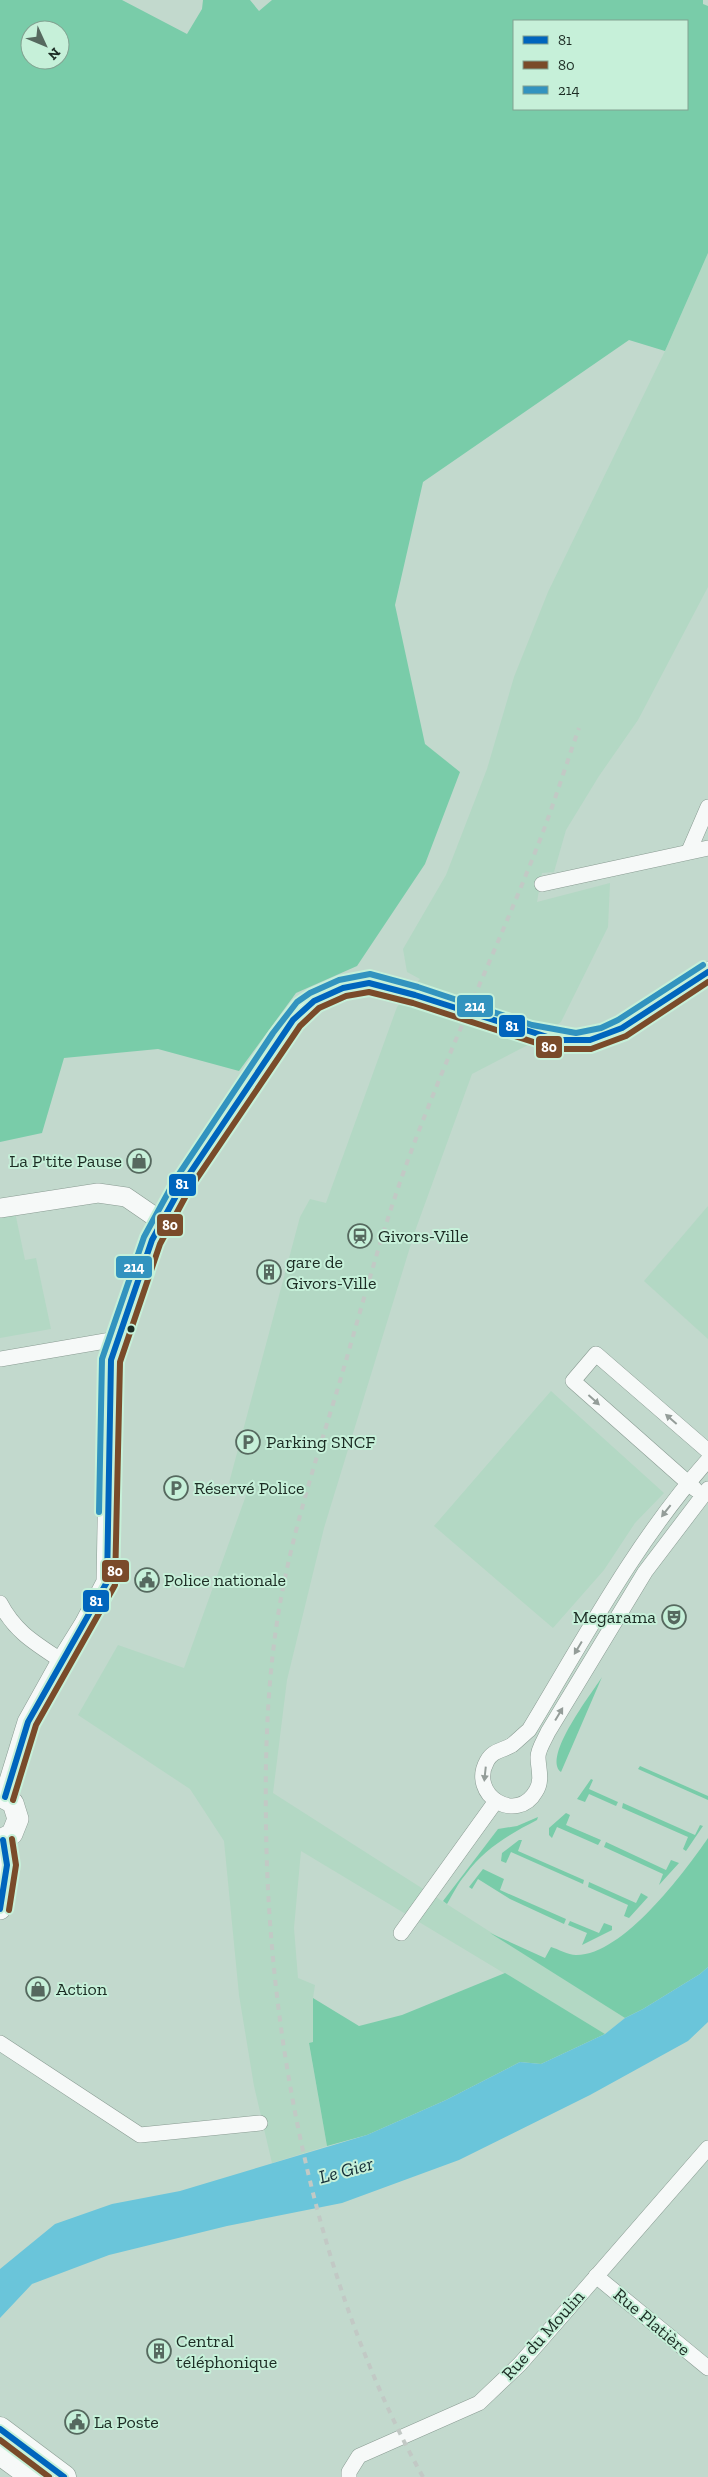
<svg xmlns="http://www.w3.org/2000/svg" width="708" height="2477" font-family="'Zilla Slab',serif">
<style>
.built{fill:#b3d8c4}
.green{fill:#79cca9;fill-rule:evenodd}
.water{fill:#6ac5da}
.lines{fill:none;stroke-linecap:round;stroke-linejoin:round}
.minor-casing{stroke:#899b92;stroke-width:16}
.tertiary-casing{stroke:#899b92;stroke-width:20}
.secondary-casing{stroke:#899b92;stroke-width:22}
.primary-casing{stroke:#899b92;stroke-width:25}
.minor{stroke:#f6f9f8;stroke-width:15}
.tertiary{stroke:#f6f9f8;stroke-width:19}
.secondary{stroke:#f6f9f8;stroke-width:21}
.primary{stroke:#f6f9f8;stroke-width:24}
.rail{stroke:#c2c9c5;stroke-width:4;stroke-dasharray:6 6;stroke-linecap:butt}
.secondary-bridge-casing{stroke:#899b92;stroke-width:22;stroke-linecap:butt}
.secondary-bridge{stroke:#f6f9f8;stroke-width:21}
.bus-1-casing{stroke:#c6f0d9;stroke-width:10}
.bus-2-casing{stroke:#c6f0d9;stroke-width:10}
.bus-3-casing{stroke:#c6f0d9;stroke-width:10}
.bus-1{stroke:#0065bd;stroke-width:6}
.bus-2{stroke:#7a4b2a;stroke-width:6}
.bus-3{stroke:#3293bf;stroke-width:6}
.oneway{fill:#949d99}
.bus-dot{fill:#1c2c24;stroke:#c6f0d9;stroke-width:2}
.labels{text-anchor:middle;dominant-baseline:central;stroke-width:4;stroke-linejoin:round;paint-order:stroke}
.poi-label{font-size:18px;fill:#1c2c24;stroke:#c6f0d9;text-anchor:start}
.street-label{font-size:18px;fill:#1c2c24;stroke:#c6f0d9}
.water-label{font-size:19px;font-style:italic;fill:#152e37;stroke:#c6f0d9}
.line-badge{stroke:#c6f0d9;stroke-width:2}
.badge-label{font-size:14px;text-anchor:middle;font-weight:bold;fill:#fff}
</style>
<rect width="100%" height="100%" fill="#c2d9cd"/>
<g class="built">
<path d="M708 253V587L638 720 599 776 566 830 554 872 542 873 537 902 610 883 608 927 561 1022 526 1046 472 1074 414 1234 324 1528 287 1680 273 1793 625 2018 605 2034 301 1851 294 1928 298 1978 315 1985 313 1998V2042L309 2044 327 2146 272 2163 254 2086 239 1995 224 1841 190 1789 78 1715 118 1645 184 1668 249 1487 229 1483 300 1217 310 1199 326 1203 397 1007 420 979 407 972 403 949 446 875 487 769 514 677 548 592 665 351Z"/>
<path d="M708 1206V1339L644 1281Z"/>
<path d="M15 1212 25 1260 36 1258 51 1329 0 1338V1215Z"/>
<path d="M551 1391 664 1493 635 1523 604 1570 553 1628 434 1526Z"/>
</g>
<g class="green">
<path d="M0 0H122L187 34 202 9 203 0H250L259 11 272 0H703V4L708 6V253L665 351 629 340 423 482 395 605 425 744 460 772 425 864 357 966 296 993 239 1071 158 1049 64 1058 42 1133 0 1142ZM514 21H687V109H514ZM30 30H60V60H30Z"/>
<path d="M602 1677 561 1772C542 1757 592 1693 602 1677Z"/>
<path d="M640 1766 708 1796V1800L638 1769Z"/>
<path d="M591 1779 593 1780 589 1789 618 1802 616 1806 589 1794 585 1802 577 1799Z"/>
<path d="M623 1803 695 1835 700 1825 703 1826 686 1851 683 1849 688 1837 622 1808Z"/>
<path d="M566 1813 570 1815 566 1825 601 1840 598 1845 557 1827 552 1838 549 1835V1828Z"/>
<path d="M538 1817 537 1820C510 1834 484 1849 466 1874 458 1883 453 1894 447 1904L443 1901 498 1829 517 1826Z"/>
<path d="M708 1838V1967L700 1974 643 2009 625 2018 490 1933 545 1958 551 1947C558 1949 568 1955 576 1955 622 1956 684 1873 708 1838Z"/>
<path d="M519 1840H522L518 1851 584 1880 583 1884 511 1852 506 1863 501 1861 502 1853Z"/>
<path d="M606 1842 666 1870 671 1860 679 1863 659 1885 663 1874 604 1847Z"/>
<path d="M483 1869 504 1879 500 1890 566 1919 564 1924 510 1899 478 1879 472 1889 469 1887Z"/>
<path d="M589 1882 636 1903 641 1893 648 1897 629 1918 624 1916 628 1905 588 1887Z"/>
<path d="M570 1921 599 1933 604 1923 612 1926V1930L582 1945 587 1933 568 1925Z"/>
<path d="M505 1973 605 2034 541 2064 520 2062 446 2100 367 2135 327 2146 309 2043 313 2042V1998L359 2026 402 2015Z"/>
</g>
<path class="water" d="M708 1967V2022L688 2041 590 2095 459 2160 342 2203 227 2226 109 2255 32 2284 0 2318V2269L55 2224 112 2204 180 2191 367 2135 446 2100 520 2062 541 2064 605 2034 625 2018 643 2009 700 1974Z"/>
<g class="lines">
<g class="minor-casing">
<g id="minor">
<path d="M689 851 708 807"/>
<path d="M542 884 708 848"/>
<path d="M0 1359 117 1339"/>
<path d="M708 1460C636 1541 585 1637 529 1730 523 1735 518 1740 512 1745 502 1751 493 1750 487 1761 468 1795 517 1825 536 1791 543 1780 538 1768 538 1757 538 1749 545 1739 548 1732L645 1572 708 1489"/>
<path d="M695 1489 573 1381 596 1354 708 1451"/>
<path d="M0 1603C15 1632 35 1643 62 1661"/>
<path d="M401 1933 496 1801"/>
<path d="M0 2043 140 2135 260 2123"/>
<path d="M596 2276 708 2368"/>
<path d="M349 2477V2472L359 2456 479 2403 520 2364 708 2148"/>
</g>
</g>
<g class="tertiary-casing">
<path id="tertiary" d="M0 1208 98 1193 126 1197 161 1221"/>
</g>
<g class="secondary-casing">
<g id="secondary">
<path d="M530 1033C545 1037 560 1042 576 1042 617 1042 675 995 708 972"/>
<path d="M0 1796 13 1803 18 1819 12 1834 0 1840"/>
<path d="M5 1797 28 1722 62 1661 85 1624 107 1582 111 1360 152 1240 161 1221C190 1171 222 1122 255 1074 270 1053 283 1029 302 1011 316 997 337 988 356 984 376 980 396 989 415 995"/>
<path d="M0 1909 7 1865 3 1840"/>
</g>
</g>
<g class="primary-casing">
<g id="primary">
<path d="M0 2429 64 2477"/>
<path d="M0 2453 33 2477"/>
</g>
</g>
<use href="#minor" class="minor"/>
<use href="#tertiary" class="tertiary"/>
<use href="#secondary" class="secondary"/>
<use href="#primary" class="primary"/>
<path class="rail" d="M423 2477C316 2286 268 2041 266 1823 265 1756 267 1688 277 1622 289 1543 314 1466 337 1391 359 1318 378 1243 404 1171 445 1056 499 946 543 832 556 797 567 762 579 728"/>
<g class="secondary-bridge-casing">
<path id="secondary-bridge" d="M415 995 530 1033"/>
</g>
<use href="#secondary-bridge" class="secondary-bridge"/>
<g class="bus-1-casing">
<g id="bus-1">
<path d="M5 1797 28 1722 107 1582 111 1360 152 1240 182 1185 293 1020 314 1001 343 988 369 983 415 995 557 1040H590L622 1028 708 972"/>
<path d="M0 1909 7 1865 3 1840"/>
<path d="M0 2429 64 2477"/>
</g>
</g>
<g class="bus-2-casing">
<g id="bus-2">
<path d="M13 1800 36 1725 115 1585 120 1362 160 1244 189 1190 300 1026 319 1008 346 996 369 992 413 1003 555 1049H591L626 1036 708 982"/>
<path d="M9 1910 16 1865 12 1839"/>
<path d="M0 2440 49 2477"/>
</g>
</g>
<g class="bus-3-casing">
<path id="bus-3" d="M99 1512 102 1359 144 1237 175 1180 273 1033 297 1002 310 993 339 980 370 974 418 987 532 1025 576 1033 601 1028 618 1020 703 965"/>
</g>
<use href="#bus-1" class="bus-1"/>
<use href="#bus-2" class="bus-2"/>
<use href="#bus-3" class="bus-3"/>
</g>
<defs><path id="oneway-solid" d="M-6-.8H1V-3.2L6.5 0L1 3.2V.8H-6Z" transform="scale(1.25)"/></defs>
<g class="oneway">
<use href="#oneway-solid" transform="translate(594 1400) rotate(42)"/>
<use href="#oneway-solid" transform="translate(671 1419) rotate(-139)"/>
<use href="#oneway-solid" transform="translate(666 1511) rotate(128)"/>
<use href="#oneway-solid" transform="translate(578 1648) rotate(121)"/>
<use href="#oneway-solid" transform="translate(559 1714) rotate(-59)"/>
<use href="#oneway-solid" transform="translate(485 1774) rotate(96)"/>
</g>
<defs>
<g id="shop-ring" transform="scale(1.25)"><circle r="9.5" fill="#c6f0d9" stroke="#56695f" stroke-width="1.5"/><path d="M-5-2.5h2.3a2.7 3.5 0 0 1 5.4 0H5L5.5 6h-11ZM-1.5-2.5h3a1.5 2.3 0 0 0-3 0Z" fill="#56695f"/></g>
<g id="station-ring" transform="scale(1.25)"><circle r="9.5" fill="#c6f0d9" stroke="#56695f" stroke-width="1.5"/><path d="M-3-6H3Q5-6 5-4V2Q5 4 3 4L4.5 6H3L1.5 4h-3L-3 6H-4.5L-3 4Q-5 4-5 2V-4Q-5-6-3-6ZM-3.5-4v3h7v-3ZM-3.5 1v1.5H-2V1ZM2 1v1.5H3.5V1Z" fill="#56695f"/></g>
<g id="building-ring" transform="scale(1.25)"><circle r="9.5" fill="#c6f0d9" stroke="#56695f" stroke-width="1.5"/><path d="M-4-6H4V6H1V3H-1V6H-4ZM-2.5-4.3h1.7v1.8h-1.7ZM.8-4.3h1.7v1.8H.8ZM-2.5-1h1.7V.8h-1.7ZM.8-1h1.7V.8H.8Z" fill="#56695f"/></g>
<g id="parking-ring" transform="scale(1.25)"><circle r="9.5" fill="#c6f0d9" stroke="#56695f" stroke-width="1.5"/><path d="M-3.5-5.5H1a3.5 3.5 0 0 1 0 7H-1V5.5H-3.5ZM-1-3.4V-.6H.8a1.4 1.4 0 0 0 0-2.8Z" fill="#56695f"/></g>
<g id="civic-ring" transform="scale(1.25)"><circle r="9.5" fill="#c6f0d9" stroke="#56695f" stroke-width="1.5"/><path d="M-.6-6.5H3V-4.5H.6V-3L4-1V1h2V6H-6V1h2V-1L-.6-3ZM-1.2 2.5V6h2.4V2.5Z" fill="#56695f"/></g>
<g id="theatre-ring" transform="scale(1.25)"><circle r="9.5" fill="#c6f0d9" stroke="#56695f" stroke-width="1.5"/><path d="M-5-5.5Q0-4 5-5.5V0Q5 5 0 6Q-5 5-5 0ZM-3.3-2.5H-1v1.5H-3.3ZM1-2.5H3.3v1.5H1ZM-2.8 1Q0 5.5 2.8 1Z" fill="#56695f"/></g>
</defs>
<g fill-rule="evenodd">
<use href="#shop-ring" x="139" y="1161"/>
<use href="#station-ring" x="360" y="1236"/>
<use href="#building-ring" x="269" y="1272"/>
<use href="#parking-ring" x="248" y="1442"/>
<use href="#parking-ring" x="176" y="1488"/>
<use href="#civic-ring" x="147" y="1580"/>
<use href="#theatre-ring" x="674" y="1617"/>
<use href="#shop-ring" x="38" y="1989"/>
<use href="#building-ring" x="159" y="2351"/>
<use href="#civic-ring" x="77" y="2422"/>
</g>
<circle class="bus-dot" cx="131" cy="1329" r="4.5"/>
<g class="labels">
<g class="poi-label">
<text x="122" y="1161" text-anchor="end">La P'tite Pause</text>
<text x="378" y="1236">Givors-Ville</text>
<text x="286" y="1262">gare de<tspan x="286" dy="21">Givors-Ville</tspan></text>
<text x="266" y="1442">Parking SNCF</text>
<text x="194" y="1488">Réservé Police</text>
<text x="164" y="1580">Police nationale</text>
<text x="656" y="1617" text-anchor="end">Megarama</text>
<text x="56" y="1989">Action</text>
<text x="176" y="2341">Central<tspan x="176" dy="21">téléphonique</tspan></text>
<text x="94" y="2422">La Poste</text>
</g>
<g class="street-label">
<text transform="translate(652 2322) rotate(40)">Rue Platière</text>
<text transform="translate(543 2335) rotate(-48)">Rue du Moulin</text>
</g>
<g class="water-label">
<text transform="translate(346 2170) rotate(-15)">Le Gier</text>
</g>
</g>
<g class="line-badge">
<rect x="456" y="994" width="38" height="24" rx="5" fill="#3293bf"/>
<rect x="498" y="1014" width="28" height="24" rx="5" fill="#0065bd"/>
<rect x="535" y="1035" width="28" height="24" rx="5" fill="#7a4b2a"/>
<rect x="168" y="1173" width="29" height="24" rx="5" fill="#0065bd"/>
<rect x="156" y="1213" width="28" height="24" rx="5" fill="#7a4b2a"/>
<rect x="115" y="1255" width="38" height="24" rx="5" fill="#3293bf"/>
<rect x="101" y="1559" width="29" height="24" rx="5" fill="#7a4b2a"/>
<rect x="82" y="1589" width="28" height="24" rx="5" fill="#0065bd"/>
</g>
<g class="badge-label">
<text x="475" y="1011">214</text>
<text x="512" y="1031">81</text>
<text x="549" y="1052">80</text>
<text x="182" y="1189">81</text>
<text x="170" y="1230">80</text>
<text x="134" y="1272">214</text>
<text x="115" y="1576">80</text>
<text x="96" y="1606">81</text>
</g>
<rect x="513" y="20" width="175" height="90" fill="#c6f0d9" stroke="#82a291"/>
<rect x="523" y="36" width="25" height="8" fill="#0065bd" stroke="#82a291"/>
<text x="558" y="45" font-size="15" fill="#1c2c24">81</text>
<rect x="523" y="61" width="25" height="8" fill="#7a4b2a" stroke="#82a291"/>
<text x="558" y="70" font-size="15" fill="#1c2c24">80</text>
<rect x="523" y="86" width="25" height="8" fill="#3293bf" stroke="#82a291"/>
<text x="558" y="95" font-size="15" fill="#1c2c24">214</text>
<g transform="translate(45 45) rotate(134)"><circle r="24" fill="#c6f0d9" stroke="#82a291"/>
<path d="M0-4L9 19L0 12L-9 19Z" fill="#56695f"/>
<text y="-8" font-size="14" font-weight="bold" text-anchor="middle" fill="#1c2c24">N</text>
</g>
</svg>
